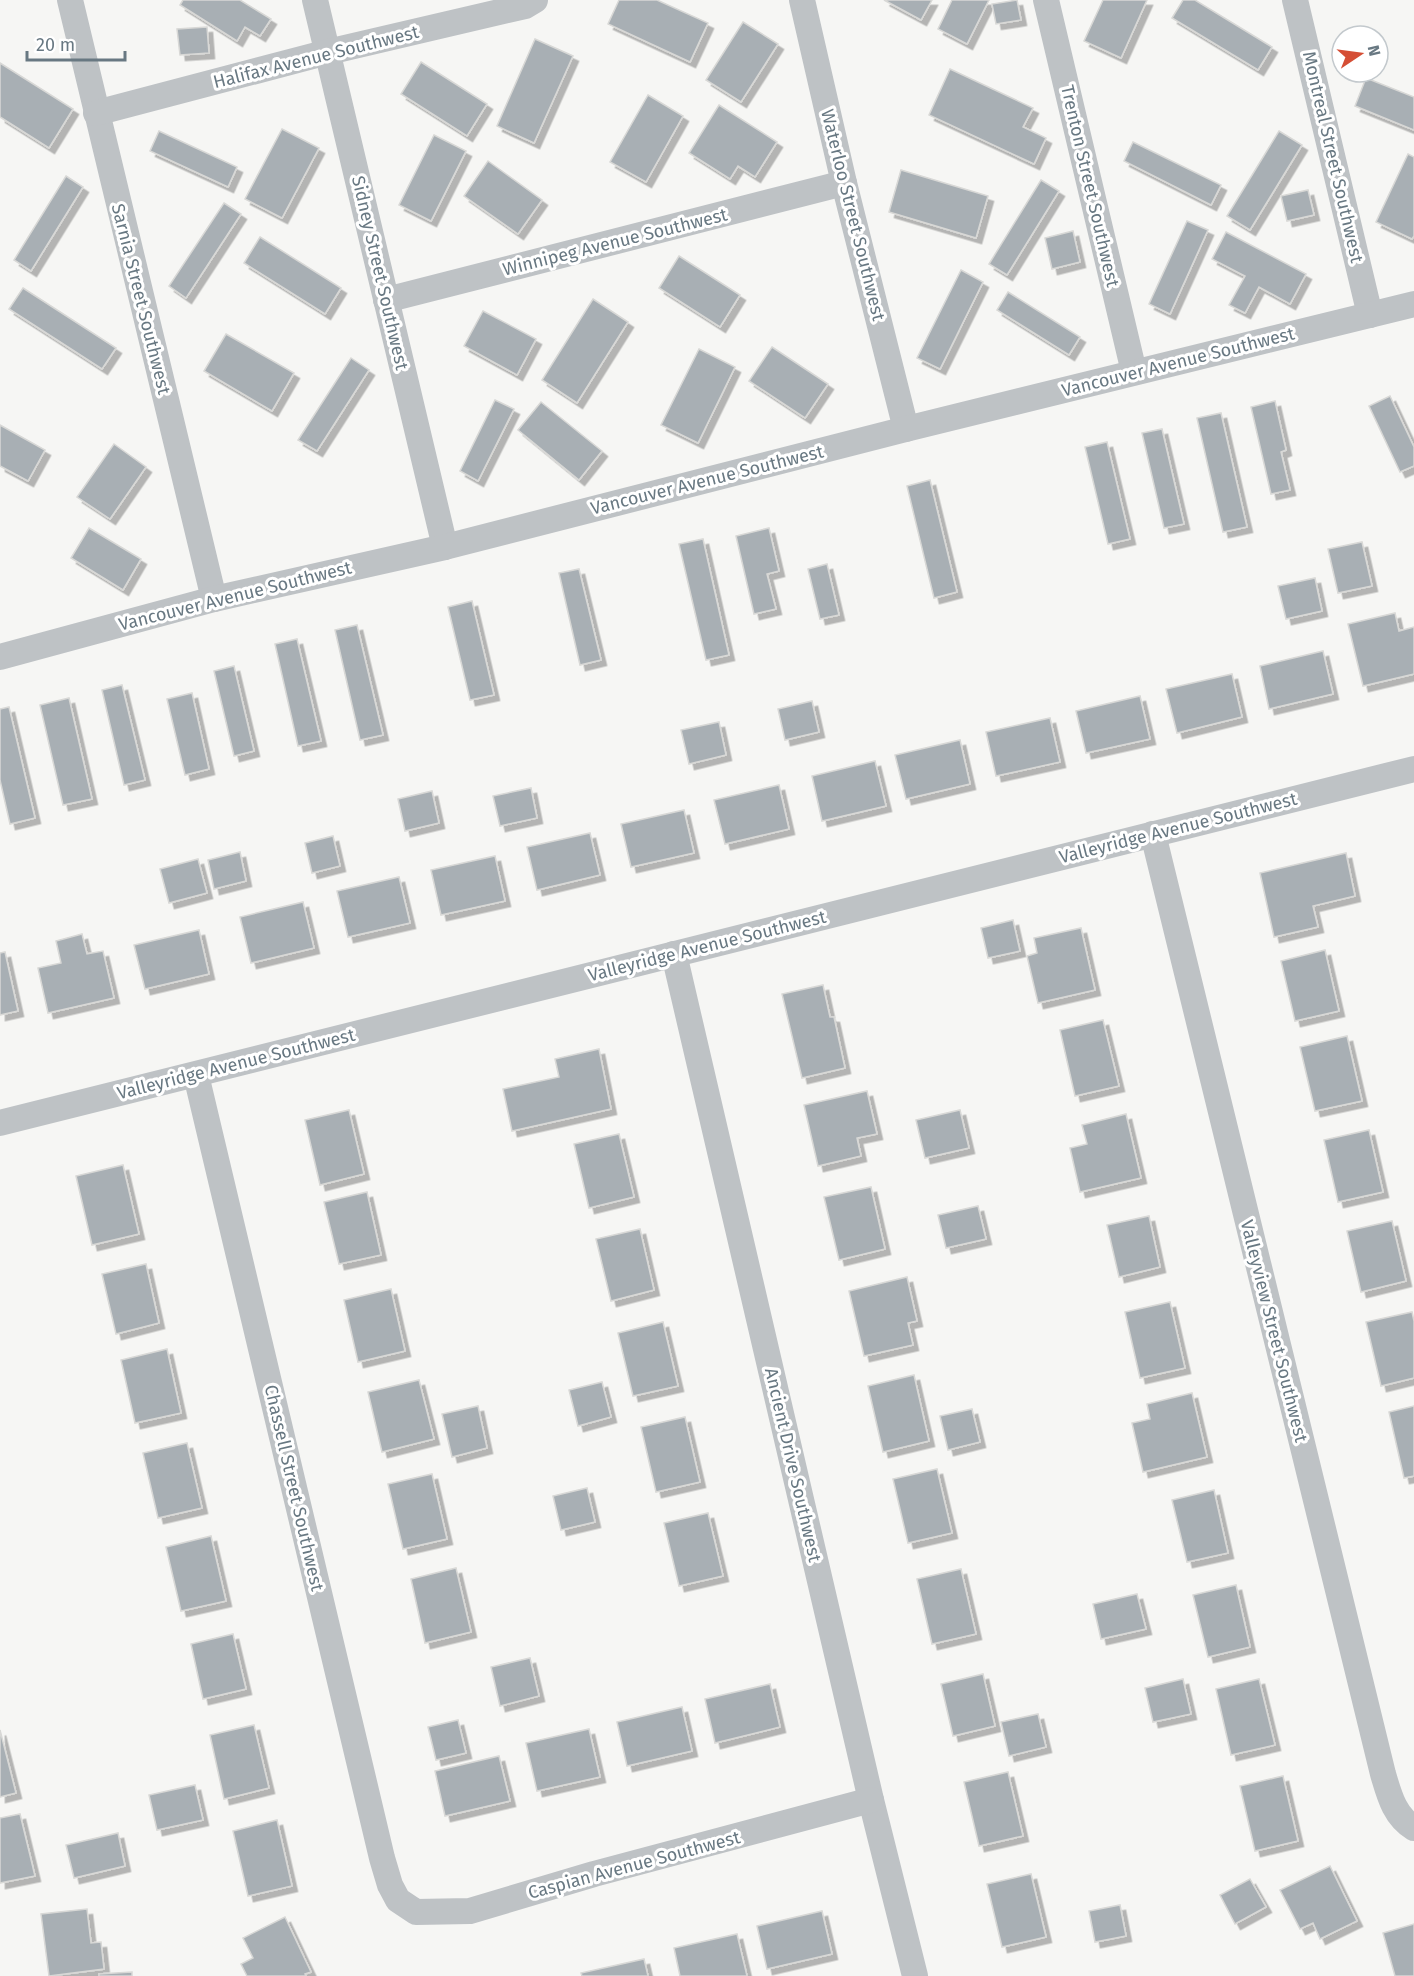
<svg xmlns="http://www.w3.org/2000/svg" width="1414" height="1976" font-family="'Fira Sans',sans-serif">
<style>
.building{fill:#a8afb4;stroke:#d8d8d6;stroke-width:1.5;filter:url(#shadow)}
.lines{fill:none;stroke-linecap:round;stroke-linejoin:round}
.minor{stroke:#bec2c5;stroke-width:26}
.labels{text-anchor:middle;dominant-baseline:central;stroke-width:6;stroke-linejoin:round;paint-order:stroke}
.street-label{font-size:18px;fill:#687882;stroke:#fff}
</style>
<defs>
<filter id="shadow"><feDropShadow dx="5.5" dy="5.5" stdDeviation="0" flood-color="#0004"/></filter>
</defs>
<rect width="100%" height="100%" fill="#f6f6f4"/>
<g class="building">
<path d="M183 0H240L271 19 260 36 245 27 237 41 180 5Z"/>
<path d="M619 0H657L708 23 690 62 608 24Z"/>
<path d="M884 0H932L921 20Z"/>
<path d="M952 0H989L967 44 938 29Z"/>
<path d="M1017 0 1021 20 996 24 992 4Z"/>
<path d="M1103 0H1147L1121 58 1084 41Z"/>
<path d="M1183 0H1195L1272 47 1258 70 1172 18Z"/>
<path d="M743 22 778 44 741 102 706 80Z"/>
<path d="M207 27 209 53 180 55 177 29Z"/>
<path d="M535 39 573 56 534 143 497 126Z"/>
<path d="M421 62 487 104 467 136 401 94Z"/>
<path d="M0 63 73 109 49 148 0 117Z"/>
<path d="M950 69 1033 108 1023 127 1046 138 1034 164 929 115Z"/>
<path d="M1366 78 1414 97V130L1355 106Z"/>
<path d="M648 95 683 116 646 182 610 162Z"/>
<path d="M719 105 777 142 755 177 738 166 730 179 689 153Z"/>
<path d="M282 129 319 148 282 218 245 199Z"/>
<path d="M159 131 237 167 228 187 150 151Z"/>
<path d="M1279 131 1302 145 1250 230 1227 216Z"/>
<path d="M434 135 466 151 431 221 399 205Z"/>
<path d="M1133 142 1221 185 1211 205 1124 161Z"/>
<path d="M1408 154 1414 157V236L1412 239 1376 222Z"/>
<path d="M488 161 542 200 518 234 464 196Z"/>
<path d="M901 170 988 196 976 238 889 212Z"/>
<path d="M66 176 83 187 31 271 14 260Z"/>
<path d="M1041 180 1059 191 1007 275 989 264Z"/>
<path d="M1308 190 1314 215 1287 221 1281 196Z"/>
<path d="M224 203 241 214 186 298 169 286Z"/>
<path d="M1187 221 1208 230 1170 314 1149 304Z"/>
<path d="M1073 231 1080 262 1052 269 1045 238Z"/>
<path d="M1226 232 1306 274 1290 304 1259 287 1245 313 1229 305 1245 276 1212 259Z"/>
<path d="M260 237 341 288 325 314 244 263Z"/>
<path d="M679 256 740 295 720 327 659 288Z"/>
<path d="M961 270 983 282 940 369 917 358Z"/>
<path d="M23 288 116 348 102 369 9 309Z"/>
<path d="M1008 292 1080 337 1069 355 997 310Z"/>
<path d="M593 299 628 322 577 403 542 380Z"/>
<path d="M483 311 536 339 517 375 464 346Z"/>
<path d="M226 334 294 373 272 411 204 371Z"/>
<path d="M772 347 828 384 805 418 749 381Z"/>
<path d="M699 349 735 367 698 443 661 425Z"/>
<path d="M351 358 369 370 317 451 298 440Z"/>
<path d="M1390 396 1414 447V466L1400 472 1369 406Z"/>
<path d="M495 400 514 409 478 481 460 471Z"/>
<path d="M1275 401 1286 450 1281 452 1290 490 1271 494 1251 407Z"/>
<path d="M541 402 602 451 579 480 518 430Z"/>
<path d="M1221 413 1247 527 1223 532 1197 418Z"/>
<path d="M0 425 45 450 28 481 0 466Z"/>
<path d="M1162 429 1184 524 1164 528 1142 433Z"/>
<path d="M1107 442 1130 539 1108 544 1085 447Z"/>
<path d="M114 444 146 467 110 519 77 497Z"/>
<path d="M930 480 957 592 934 598 907 486Z"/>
<path d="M89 528 141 559 123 590 71 558Z"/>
<path d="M769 528 779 571 767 574 776 609 754 614 736 536Z"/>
<path d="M703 539 729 655 706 660 679 544Z"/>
<path d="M1362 542 1372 586 1338 593 1328 549Z"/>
<path d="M827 564 839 615 820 619 808 569Z"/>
<path d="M579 569 601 660 580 665 559 573Z"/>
<path d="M1315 578 1322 611 1286 619 1278 586Z"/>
<path d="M472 601 494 695 470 700 448 607Z"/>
<path d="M1395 613 1399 631 1414 627V674L1363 686 1348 624Z"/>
<path d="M357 625 383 735 360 740 335 630Z"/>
<path d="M297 639 321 741 298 746 275 644Z"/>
<path d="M1323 651 1333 694 1269 709 1260 666Z"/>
<path d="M234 666 254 751 234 756 214 671Z"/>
<path d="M1232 674 1242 717 1177 733 1166 689Z"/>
<path d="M122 685 145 780 124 785 102 690Z"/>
<path d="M192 693 209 769 185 775 167 699Z"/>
<path d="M1140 696 1150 739 1086 753 1076 711Z"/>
<path d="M69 698 92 799 63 805 40 705Z"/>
<path d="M812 701 819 732 785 740 778 709Z"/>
<path d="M9 707 35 818 10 824 0 780V709Z"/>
<path d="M1050 718 1060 762 996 776 986 732Z"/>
<path d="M719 722 726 755 689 764 681 730Z"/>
<path d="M960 740 970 784 906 799 895 755Z"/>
<path d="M875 761 886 806 822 821 812 776Z"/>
<path d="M779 785 789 829 725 844 714 800Z"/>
<path d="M531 788 537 818 500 826 493 796Z"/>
<path d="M432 791 439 823 405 831 398 799Z"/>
<path d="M684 810 694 853 631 867 621 824Z"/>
<path d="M590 833 600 875 537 890 527 847Z"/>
<path d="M333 836 340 866 312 873 305 843Z"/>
<path d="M240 852 246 881 214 889 208 860Z"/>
<path d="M1346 853 1355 896 1313 906 1318 927 1274 937 1260 873Z"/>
<path d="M495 856 505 901 441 915 431 870Z"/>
<path d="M198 859 207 893 169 903 160 869Z"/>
<path d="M399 877 410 923 348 937 337 891Z"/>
<path d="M303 902 314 948 251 963 240 917Z"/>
<path d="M1013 920 1020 951 988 958 981 928Z"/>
<path d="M1081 928 1095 990 1038 1003 1027 956 1037 953 1034 938Z"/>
<path d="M199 930 209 974 145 989 134 945Z"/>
<path d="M82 934 87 954 103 951 114 998 48 1013 38 968 61 963 56 941Z"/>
<path d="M1325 950 1339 1011 1295 1021 1281 961Z"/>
<path d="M5 952 18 1011 0 1015V953Z"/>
<path d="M823 985 830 1017H834L845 1068 802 1078 782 994Z"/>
<path d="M1103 1020 1119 1086 1075 1096 1060 1030Z"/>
<path d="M1347 1036 1362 1101 1315 1111 1300 1047Z"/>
<path d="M599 1049 611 1109 512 1131 503 1089 559 1077 555 1059Z"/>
<path d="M867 1091 877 1134 857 1138 861 1156 818 1166 804 1105Z"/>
<path d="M349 1110 364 1174 320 1185 305 1120Z"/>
<path d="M960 1110 969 1148 925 1158 916 1120Z"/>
<path d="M1126 1114 1141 1178 1080 1192 1070 1148 1087 1144 1082 1125Z"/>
<path d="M1369 1130 1383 1192 1338 1202 1324 1140Z"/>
<path d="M619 1134 634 1197 589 1208 574 1144Z"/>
<path d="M123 1165 139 1234 92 1245 76 1176Z"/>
<path d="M871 1187 885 1249 839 1260 824 1197Z"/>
<path d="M367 1192 381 1255 339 1264 324 1202Z"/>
<path d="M978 1206 986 1239 946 1248 938 1215Z"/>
<path d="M1149 1216 1160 1267 1119 1277 1107 1225Z"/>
<path d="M1392 1221 1406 1281 1361 1292 1347 1231Z"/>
<path d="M640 1229 654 1290 611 1301 596 1239Z"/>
<path d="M146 1264 159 1323 116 1334 102 1274Z"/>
<path d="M907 1277 917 1321 908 1323 913 1345 864 1356 849 1291Z"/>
<path d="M391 1289 405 1351 358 1362 344 1300Z"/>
<path d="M1170 1302 1185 1368 1140 1378 1125 1312Z"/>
<path d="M1412 1312 1414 1321V1378L1381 1386 1366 1322Z"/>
<path d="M663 1322 678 1386 633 1396 618 1333Z"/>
<path d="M167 1349 181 1413 135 1423 121 1360Z"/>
<path d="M914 1375 929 1441 883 1452 868 1386Z"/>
<path d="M419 1380 434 1439 382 1452 368 1392Z"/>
<path d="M602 1382 611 1417 578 1426 569 1390Z"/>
<path d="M1192 1393 1207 1457 1143 1472 1132 1423 1150 1419 1147 1404Z"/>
<path d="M478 1406 487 1448 452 1457 442 1414Z"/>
<path d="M1414 1406V1476L1404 1478 1389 1412Z"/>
<path d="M972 1409 980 1442 948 1450 940 1416Z"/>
<path d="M685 1417 700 1482 656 1492 641 1427Z"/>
<path d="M187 1443 202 1508 158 1518 143 1453Z"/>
<path d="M937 1469 952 1533 908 1543 893 1479Z"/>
<path d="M432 1474 447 1539 403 1549 388 1484Z"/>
<path d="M587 1488 595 1522 561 1530 553 1496Z"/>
<path d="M1214 1490 1228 1553 1187 1562 1172 1500Z"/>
<path d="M708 1513 723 1576 679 1586 664 1523Z"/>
<path d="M211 1536 226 1601 181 1611 166 1547Z"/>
<path d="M456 1568 471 1632 425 1643 411 1579Z"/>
<path d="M961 1569 976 1634 932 1644 917 1579Z"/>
<path d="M1236 1585 1250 1647 1208 1657 1193 1595Z"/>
<path d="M1137 1594 1146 1629 1101 1639 1093 1604Z"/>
<path d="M233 1634 246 1689 203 1699 191 1644Z"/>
<path d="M530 1658 539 1696 500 1706 491 1667Z"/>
<path d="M983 1674 995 1726 953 1736 941 1684Z"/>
<path d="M1183 1679 1191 1714 1153 1722 1145 1688Z"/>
<path d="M1259 1679 1275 1745 1231 1755 1216 1689Z"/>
<path d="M770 1684 780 1727 715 1743 705 1699Z"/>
<path d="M682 1707 692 1751 627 1766 617 1722Z"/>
<path d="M1038 1714 1046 1747 1009 1756 1001 1722Z"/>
<path d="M458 1720 466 1753 436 1760 428 1727Z"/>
<path d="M254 1725 269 1788 224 1799 210 1735Z"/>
<path d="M589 1729 600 1777 537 1791 526 1743Z"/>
<path d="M0 1730 16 1793 0 1797Z"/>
<path d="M499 1756 510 1801 445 1816 435 1771Z"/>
<path d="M1008 1772 1023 1836 979 1846 964 1782Z"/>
<path d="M1283 1776 1298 1841 1255 1851 1240 1786Z"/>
<path d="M195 1785 203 1820 157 1830 149 1795Z"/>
<path d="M20 1814 35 1876 0 1883V1818Z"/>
<path d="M277 1820 292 1886 248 1896 233 1831Z"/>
<path d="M118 1833 125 1866 74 1878 66 1845Z"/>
<path d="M1330 1866 1357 1921 1320 1939 1313 1923 1300 1929 1280 1890Z"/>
<path d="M1031 1874 1046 1937 1002 1947 987 1884Z"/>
<path d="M1250 1879 1266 1907 1235 1924 1220 1895Z"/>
<path d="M1120 1905 1126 1936 1095 1942 1089 1911Z"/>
<path d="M87 1909 91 1943 101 1942 104 1969 49 1976 41 1914Z"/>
<path d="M822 1911 832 1954 767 1969 757 1926Z"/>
<path d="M285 1917 311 1972 305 1974 306 1976H247L241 1964 253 1958 243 1938Z"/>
<path d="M1414 1924V1976H1395L1383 1933Z"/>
<path d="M737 1934 747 1976H680L674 1948Z"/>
<path d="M644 1959 648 1976H582L581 1973Z"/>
<path d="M132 1972V1976H99V1974Z"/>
</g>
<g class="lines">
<g class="minor">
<path d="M70 0 214 599"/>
<path d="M315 0 445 547"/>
<path d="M802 0 844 183 906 429"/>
<path d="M1046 0 1134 372"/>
<path d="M1295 0 1370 315"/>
<path d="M96 113 328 52 525 6 535 0"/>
<path d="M386 300 844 183"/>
<path d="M0 657 214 599 445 547 906 429 1414 304"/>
<path d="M1153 834 1383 1774C1389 1794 1394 1816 1414 1828"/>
<path d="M674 954 871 1800 915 1976"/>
<path d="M196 1075 382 1858 390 1885 398 1900 416 1912 470 1911 594 1874 871 1800"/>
<path d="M0 1123 1414 769"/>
</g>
</g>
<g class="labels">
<g class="street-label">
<text transform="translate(316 57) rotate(-14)">Halifax Avenue Southwest</text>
<text transform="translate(1333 157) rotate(77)">Montreal Street Southwest</text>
<text transform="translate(1090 186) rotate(77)">Trenton Street Southwest</text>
<text transform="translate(853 215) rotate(76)">Waterloo Street Southwest</text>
<text transform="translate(615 242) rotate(-14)">Winnipeg Avenue Southwest</text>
<text transform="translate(380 273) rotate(77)">Sidney Street Southwest</text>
<text transform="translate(141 299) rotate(76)">Sarnia Street Southwest</text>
<text transform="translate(1178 362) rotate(-14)">Vancouver Avenue Southwest</text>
<text transform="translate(707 480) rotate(-14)">Vancouver Avenue Southwest</text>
<text transform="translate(235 596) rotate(-14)">Vancouver Avenue Southwest</text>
<text transform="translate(1178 828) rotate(-14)">Valleyridge Avenue Southwest</text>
<text transform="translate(707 946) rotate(-14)">Valleyridge Avenue Southwest</text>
<text transform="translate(236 1064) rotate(-14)">Valleyridge Avenue Southwest</text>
<text transform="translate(1274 1331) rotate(76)">Valleyview Street Southwest</text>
<text transform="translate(793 1465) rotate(77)">Ancient Drive Southwest</text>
<text transform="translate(294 1488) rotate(77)">Chassell Street Southwest</text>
<text transform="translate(634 1865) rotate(-15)">Caspian Avenue Southwest</text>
</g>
</g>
<g transform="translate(1360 54) rotate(77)"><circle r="28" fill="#ffffff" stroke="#c3c9cd" stroke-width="1.5"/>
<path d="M0-4.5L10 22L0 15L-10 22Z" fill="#d54e35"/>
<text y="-9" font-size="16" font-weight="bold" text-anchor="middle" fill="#687882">N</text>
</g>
<path d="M27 51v9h98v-9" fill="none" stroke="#687882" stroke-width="3"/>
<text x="36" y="51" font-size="18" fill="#687882" stroke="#ffffff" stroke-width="4.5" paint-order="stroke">20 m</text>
</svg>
